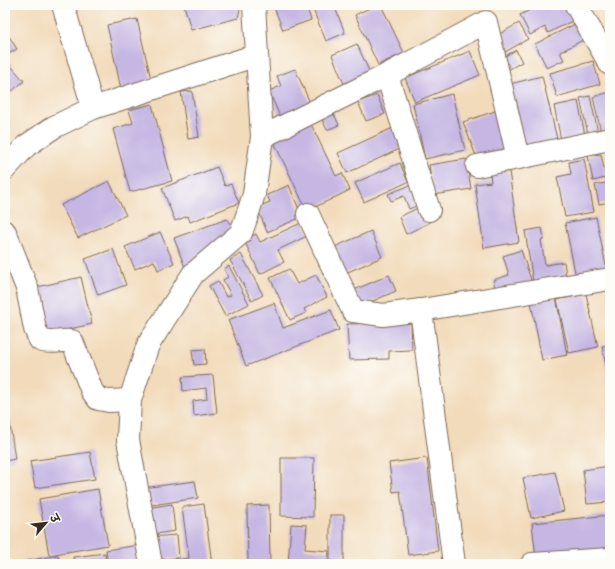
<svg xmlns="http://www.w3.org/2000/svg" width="615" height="569" font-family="Caveat,'Playpen Sans Deva',sans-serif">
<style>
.building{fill:#c5b6e3}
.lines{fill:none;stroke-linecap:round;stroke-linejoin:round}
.street-casing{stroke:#7b6855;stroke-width:24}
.street{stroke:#fff;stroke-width:22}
</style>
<rect width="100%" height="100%" fill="#fdfcf7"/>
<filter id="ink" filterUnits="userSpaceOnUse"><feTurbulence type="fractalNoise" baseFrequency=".025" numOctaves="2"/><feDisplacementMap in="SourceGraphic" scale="8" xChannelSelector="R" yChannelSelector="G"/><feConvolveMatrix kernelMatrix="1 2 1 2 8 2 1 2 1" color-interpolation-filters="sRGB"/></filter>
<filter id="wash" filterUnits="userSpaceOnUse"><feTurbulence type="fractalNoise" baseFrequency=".012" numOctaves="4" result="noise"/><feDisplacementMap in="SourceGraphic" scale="16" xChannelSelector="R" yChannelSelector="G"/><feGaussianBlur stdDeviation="0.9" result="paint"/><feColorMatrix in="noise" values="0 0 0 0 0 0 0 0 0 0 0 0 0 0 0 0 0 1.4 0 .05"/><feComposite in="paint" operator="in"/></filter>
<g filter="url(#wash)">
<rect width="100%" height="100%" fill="#f2dbbb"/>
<g id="blocks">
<g class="building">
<path d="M184 5H241L238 18 191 30Z"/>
<path d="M273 5H306L311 20 283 30Z"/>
<path d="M311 5H334L345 33 326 41Z"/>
<path d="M376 5H381L404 53 378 65 355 15Z"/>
<path d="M540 5H566L574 20 548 33 545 27 530 35 520 15Z"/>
<path d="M137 19 154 92 123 98 107 25Z"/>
<path d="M519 23 528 39 505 52 496 36Z"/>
<path d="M575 24 583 40 560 52 564 60 547 68 535 44Z"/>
<path d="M5 30 17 49 5 56Z"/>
<path d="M357 44 373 80 347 91 332 55Z"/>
<path d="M516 50 522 62 495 77 489 65Z"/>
<path d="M470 51 480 75 415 102 405 78Z"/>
<path d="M6 60 24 81 5 97V61Z"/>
<path d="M593 61 600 84 557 97 550 73Z"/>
<path d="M295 69 311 105 281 119 269 91 281 86 277 76Z"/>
<path d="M542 76 558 143 522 152 506 85Z"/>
<path d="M192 91 199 137 188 139 181 92Z"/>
<path d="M610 92V131L601 133 593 97Z"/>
<path d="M452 94 465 150 425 159 413 104Z"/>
<path d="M377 95 385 114 366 121 358 102Z"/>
<path d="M590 96 599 137 589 139 580 98Z"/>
<path d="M578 101 586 140 562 145 554 106Z"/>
<path d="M152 104 172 181 130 192 113 129 133 123 129 110Z"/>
<path d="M501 109 516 148 478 161 463 122Z"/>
<path d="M332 110 339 125 327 130 320 115Z"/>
<path d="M309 120 336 176 342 173 350 190 307 211 272 138Z"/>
<path d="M395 127 404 147 347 173 338 153Z"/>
<path d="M601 154 606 178 593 181 588 156Z"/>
<path d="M466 159 471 189 433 195 429 165Z"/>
<path d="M584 159 594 212 565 217 557 177 571 174 569 162Z"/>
<path d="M400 163 408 182 364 202 355 183Z"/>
<path d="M217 167 225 186 231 184 239 203 190 222 188 216 175 221 162 188Z"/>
<path d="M509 171 519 242 484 248 475 184 491 182 490 174Z"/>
<path d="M109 181 126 215 78 238 61 205Z"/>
<path d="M610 182V202L599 204 595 185Z"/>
<path d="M416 183 424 203 409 209 404 196 391 201 388 194Z"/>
<path d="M289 185 302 217 267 232 257 207 270 202 267 195Z"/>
<path d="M422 206 429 223 406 234 399 217Z"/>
<path d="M596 217 607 271 576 277 565 223Z"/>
<path d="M227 219 237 231 187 273 174 238Z"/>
<path d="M303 222 309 235 278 250 284 262 260 274 244 240 256 234 260 242Z"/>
<path d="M542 228 544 239 541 240 545 265 564 262 567 282 534 288 525 231Z"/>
<path d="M371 231 382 257 341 275 330 249Z"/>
<path d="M160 232 174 263 158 270 154 261 135 269 125 247Z"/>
<path d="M113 249 126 285 98 295 85 259Z"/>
<path d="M521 250 532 283 497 294 493 280 509 275 503 256Z"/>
<path d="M241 254 263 295 252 301 230 260Z"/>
<path d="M229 266 249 304 225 316 209 286 218 281 226 297 231 295 223 280 228 277 224 269Z"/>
<path d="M289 269 297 284 316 275 327 297 304 309 306 313 290 320 270 278Z"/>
<path d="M389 275 396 291 354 309 347 293Z"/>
<path d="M81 277 92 324 43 335 33 288Z"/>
<path d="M586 294 598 347 569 353 557 300Z"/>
<path d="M556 297 567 355 542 360 531 302Z"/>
<path d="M274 303 283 328 331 310 339 330 246 366 228 320Z"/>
<path d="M411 322 412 350 389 351V359L349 360 347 324Z"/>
<path d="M610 345V375H608L602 346Z"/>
<path d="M205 349 206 364 194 365 192 350Z"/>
<path d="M213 375 217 413 194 416 193 401 207 399 206 388 183 391 182 377Z"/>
<path d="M610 378V398H609L606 379Z"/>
<path d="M7 405 15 459 5 461V406Z"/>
<path d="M90 452 95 479 35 488 30 461Z"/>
<path d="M281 458H314L313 517 281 516Z"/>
<path d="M427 458 438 551 408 555 400 491 393 492 389 463Z"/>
<path d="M610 466V502L587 504 583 470Z"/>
<path d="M555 472 564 511 531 518 523 478Z"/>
<path d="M195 481 198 498 145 506 143 488Z"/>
<path d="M98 489 108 545 49 555 39 499Z"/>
<path d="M172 504 175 531 150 535 146 508Z"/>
<path d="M204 504 212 564H160L159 562 189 558 182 507Z"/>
<path d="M269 505 270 564H248L247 506Z"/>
<rect x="330" y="515" width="14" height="49"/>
<path d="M610 515V550L536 558 532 523Z"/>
<path d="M291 524 307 525 305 549 329 551 328 564H288Z"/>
<path d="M177 535 179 558 153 560 151 537Z"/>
<path d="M140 545 143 564H108L106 550Z"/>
<path d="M105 553 106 564H74L73 557Z"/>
<path d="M58 555 60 564H21V562Z"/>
</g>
</g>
</g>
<g filter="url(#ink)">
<use href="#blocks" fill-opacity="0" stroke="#7b6855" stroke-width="1"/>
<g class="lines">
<g class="street-casing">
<g id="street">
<path d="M63 5 93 108"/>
<path d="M576 5 610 64"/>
<path d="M387 75 429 210"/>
<path d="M262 137 387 75 486 22 518 158 610 139"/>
<path d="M477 166 518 158"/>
<path d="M5 169 26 146 54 127 93 108 257 55"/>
<path d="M308 214 353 311 383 315 421 310 610 279"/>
<path d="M5 232 27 288 35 329 40 340C52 345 61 339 72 341L92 391 98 399 109 401 130 400"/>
<path d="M421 310 454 564"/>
<path d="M151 564 128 440 130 400 148 345 193 274 241 233 248 213 254 194 262 137 254 5"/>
<path d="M532 564 610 559"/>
</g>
</g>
<use href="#street" class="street"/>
</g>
</g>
<rect width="615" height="569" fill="none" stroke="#fdfcf7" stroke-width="20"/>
<g transform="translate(46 523) rotate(62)" stroke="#fdfcf7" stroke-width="3" paint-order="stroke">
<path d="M0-3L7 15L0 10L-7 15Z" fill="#3b2a1e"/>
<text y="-6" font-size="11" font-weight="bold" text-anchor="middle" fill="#3b2a1e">उ</text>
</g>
</svg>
